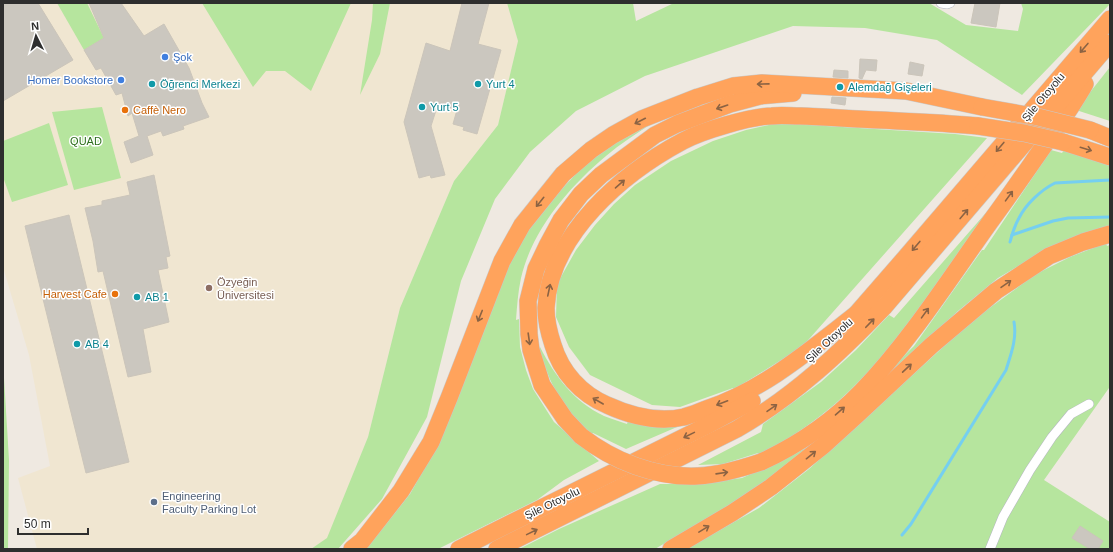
<svg xmlns="http://www.w3.org/2000/svg" width="1113" height="552" font-family="Helvetica,sans-serif">
<style>
.education{fill:#f0e6d1}
.green{fill:#b6e59e}
.lines{fill:none;stroke-linecap:round;stroke-linejoin:round}
.stream{stroke:#75cff0;stroke-width:3}
.building{fill:#cbc7bf;stroke:#cbc5ba}
.street-casing{stroke:#b4b7c1;stroke-width:10}
.highway-casing{stroke:#c9c9c9;stroke-width:18}
.street{stroke:#fff;stroke-width:9}
.highway{stroke:#ffa35c;stroke-width:17}
.highway-bridge-casing{stroke:#c9c9c9;stroke-width:18;stroke-linecap:butt}
.highway-bridge{stroke:#ffa35c;stroke-width:17}
.oneway{stroke:#8c6343}
.shop-dot{fill:#3f7fe0;stroke:#fff;stroke-width:1.5}
.culture-dot{fill:#0f9aa8;stroke:#fff;stroke-width:1.5}
.food-dot{fill:#e8710a;stroke:#fff;stroke-width:1.5}
.education-dot{fill:#8d6e63;stroke:#fff;stroke-width:1.5}
.service-dot{fill:#5c6f8a;stroke:#fff;stroke-width:1.5}
.labels{text-anchor:middle;dominant-baseline:central;stroke-width:3;stroke-linejoin:round;paint-order:stroke}
.shop-label{font-size:11px;fill:#366cbe;stroke:#fff;text-anchor:start}
.culture-label{font-size:11px;fill:#0d838f;stroke:#fff;text-anchor:start}
.street-label{font-size:11px;fill:#2e2e2e;stroke:#fff}
.food-label{font-size:11px;fill:#c56008;stroke:#fff;text-anchor:start}
.park-label{font-size:11px;fill:#2c6e1b;stroke:#fff}
.education-label{font-size:11px;fill:#785e54;stroke:#fff;text-anchor:start}
.service-label{font-size:11px;fill:#4e5e75;stroke:#fff;text-anchor:start}
</style>
<rect width="100%" height="100%" fill="#efe9e1"/>
<path class="education" d="M3 3H507L518 41 498 125 454 181 400 308 368 437 327 539 311 549H37L18 478 50 466 29 355 3 267Z"/>
<g class="green">
<path d="M57 3H87L104 38 84 50Z"/>
<path d="M202 3H351L311 91 285 71H266L253 87Z"/>
<path d="M373 3H390L380 54 360 95 372 20Z"/>
<path d="M507 3H633L636 21 674 3H929L966 25 1018 31 1023 9 1021 3 1110 4 1022 95 937 40 865 28 793 26 645 76 576 111 530 152 495 199 461 281 427 417 382 499 338 549H311L327 538 368 437 400 308 454 181 498 125 518 41Z"/>
<path d="M1110 67V121L1076 110Z"/>
<path d="M102 107 121 178 74 190 52 112Z"/>
<path d="M49 123 68 185 12 202 3 177V141Z"/>
<path d="M778 123 955 134 987 138 802 347 733 390V388L680 407 652 405 590 375 569 347 556 317 557 284 576 250 595 225 614 204 635 185 671 161 713 141 746 130Z"/>
<path d="M651 124C636 134 620 144 606 156 569 187 532 230 521 278 518 292 517 306 516 320L519 319 520 347 526 370 533 389 554 422 599 461 564 480 537 500 438 549H362L378 534 410 494 430 458 505 273 531 221 579 171 603 150Z"/>
<path d="M1051 150 1062 153 1064 150 1110 166V227L1068 239 1032 258 998 278 958 311 815 443 740 500 660 546 655 549H519L559 529 660 484H696L742 478 789 457 815 443 914 346 982 250H984Z"/>
<path d="M991 207C928 299 864 405 759 454L758 453 723 464 698 465 761 432 763 424 821 382 856 350 889 315 894 318Z"/>
<path d="M1106 243 1107 246 1110 245V388H1109L1044 480 1110 522V549H686L759 508 809 469 973 320 1036 274 1070 257Z"/>
<path d="M540 347C555 376 573 401 604 416 611 419 619 421 627 424L628 421 684 424 626 449 593 433 591 434C561 407 550 385 539 348Z"/>
<path d="M3 361 9 460 8 549H3Z"/>
</g>
<g class="lines">
<g class="stream">
<path d="M1012 235 1053 221 1068 218 1110 217"/>
<path d="M1010 242C1012 234 1015 225 1019 218 1026 204 1041 190 1055 183L1110 180"/>
<path d="M902 535 911 524 1006 370C1011 354 1017 339 1014 322"/>
</g>
</g>
<g class="building">
<path d="M3 3H38L73 60 3 101Z"/>
<path d="M89 3H121L144 36 164 24 189 68 202 103 209 117 183 126 184 129 163 136 161 131 147 136 153 155 131 163 124 142 139 136 132 113 128 116 122 93 116 95 101 68 96 70 84 50 104 38Z"/>
<path d="M462 3H489L478 44 501 50 477 134 463 130 464 127 453 124 457 110 438 104 431 126 445 175 431 178 430 175 419 178 404 122 426 43 450 51Z"/>
<path d="M975 3H1000L996 27 971 23Z"/>
<path d="M860 59 877 60 876 71 866 70 862 79 859 78Z"/>
<path d="M910 62 924 65 922 76 908 74Z"/>
<path d="M834 70 848 71V78L833 77Z"/>
<path d="M832 97 846 98 845 105 831 103Z"/>
<path d="M154 175 170 256 166 257 168 268 158 270 169 322 143 329 151 372 128 377 103 271 98 272 93 241 85 208 102 205V201L130 195 127 182Z"/>
<path d="M69 215 129 462 86 473 25 226Z"/>
<path d="M1080 526 1103 541 1098 549H1090L1072 538Z"/>
</g>
<g class="lines">
<g class="street-casing">
<g id="street">
<path d="M941 3 947 4 950 3"/>
<path d="M990 549 1003 517 1030 470 1052 437 1071 414 1089 404"/>
</g>
</g>
<g class="highway-casing">
<g id="highway">
<path d="M1090 130 1110 138"/>
<path d="M1063 142 1110 157"/>
<path d="M859 312C811 349 764 390 706 409 699 412 691 415 684 417 657 423 631 416 607 405 581 394 561 372 553 345 549 333 546 320 546 308 550 234 623 173 683 141 696 134 712 129 726 125 740 121 759 116 772 116 781 115 791 116 800 116 827 117 853 119 880 120 912 122 945 123 978 126"/>
<path d="M851 320 905 258 1110 19"/>
<path d="M581 436 565 419 542 385 531 350 529 334 528 301 536 269 548 244 561 220 581 194 601 175 655 135 677 124 730 104 760 96 793 93"/>
<path d="M761 462C798 445 834 420 862 391 910 341 950 278 990 222 1010 195 1029 167 1048 140 1061 122 1074 104 1085 84"/>
<path d="M352 549 362 541 401 491 431 442 449 398 502 261 522 225 563 174 591 150 613 135 642 119 698 97 733 86 762 83 906 91 982 107"/>
<path d="M459 549 706 426 752 401"/>
<path d="M497 549 737 429C794 396 839 354 885 306L1110 43"/>
<path d="M671 549 732 513 771 487 824 445 857 415 932 345 996 291 1049 256 1083 242 1110 234"/>
</g>
</g>
<use href="#street" class="street"/>
<use href="#highway" class="highway"/>
<g class="highway-bridge-casing">
<g id="highway-bridge">
<path d="M982 107 1038 117 1090 130"/>
<path d="M978 126 1024 133 1063 142"/>
<path d="M581 436C613 461 656 478 698 476 720 475 740 469 761 462"/>
</g>
</g>
<use href="#highway-bridge" class="highway-bridge"/>
</g>
<defs><path id="oneway-shaft" d="M-6 0H5M1.5-3L5.5 0L1.5 3" fill="none" stroke-width="1.6" stroke-linecap="round" stroke-linejoin="round"/></defs>
<g class="oneway">
<use href="#oneway-shaft" transform="translate(1084 48) rotate(131)"/>
<use href="#oneway-shaft" transform="translate(763 84) rotate(179)"/>
<use href="#oneway-shaft" transform="translate(722 107) rotate(161)"/>
<use href="#oneway-shaft" transform="translate(640 121) rotate(153)"/>
<use href="#oneway-shaft" transform="translate(1000 147) rotate(130)"/>
<use href="#oneway-shaft" transform="translate(1086 149) rotate(17)"/>
<use href="#oneway-shaft" transform="translate(620 184) rotate(-41)"/>
<use href="#oneway-shaft" transform="translate(1009 196) rotate(-54)"/>
<use href="#oneway-shaft" transform="translate(540 202) rotate(129)"/>
<use href="#oneway-shaft" transform="translate(964 214) rotate(-50)"/>
<use href="#oneway-shaft" transform="translate(916 246) rotate(130)"/>
<use href="#oneway-shaft" transform="translate(1006 284) rotate(-35)"/>
<use href="#oneway-shaft" transform="translate(549 290) rotate(-78)"/>
<use href="#oneway-shaft" transform="translate(925 313) rotate(-54)"/>
<use href="#oneway-shaft" transform="translate(480 316) rotate(112)"/>
<use href="#oneway-shaft" transform="translate(870 323) rotate(-46)"/>
<use href="#oneway-shaft" transform="translate(529 339) rotate(82)"/>
<use href="#oneway-shaft" transform="translate(907 368) rotate(-43)"/>
<use href="#oneway-shaft" transform="translate(598 401) rotate(-150)"/>
<use href="#oneway-shaft" transform="translate(722 403) rotate(159)"/>
<use href="#oneway-shaft" transform="translate(772 408) rotate(-35)"/>
<use href="#oneway-shaft" transform="translate(840 411) rotate(-41)"/>
<use href="#oneway-shaft" transform="translate(689 435) rotate(154)"/>
<use href="#oneway-shaft" transform="translate(811 455) rotate(-39)"/>
<use href="#oneway-shaft" transform="translate(722 473) rotate(-8)"/>
<use href="#oneway-shaft" transform="translate(704 529) rotate(-31)"/>
<use href="#oneway-shaft" transform="translate(532 532) rotate(-26)"/>
</g>
<g class="shop-dot">
<circle cx="165" cy="57" r="4"/>
<circle cx="121" cy="80" r="4"/>
</g>
<g class="culture-dot">
<circle cx="152" cy="84" r="4"/>
<circle cx="478" cy="84" r="4"/>
<circle cx="840" cy="87" r="4"/>
<circle cx="422" cy="107" r="4"/>
<circle cx="137" cy="297" r="4"/>
<circle cx="77" cy="344" r="4"/>
</g>
<g class="food-dot">
<circle cx="125" cy="110" r="4"/>
<circle cx="115" cy="294" r="4"/>
</g>
<circle class="education-dot" cx="209" cy="288" r="4"/>
<circle class="service-dot" cx="154" cy="502" r="4"/>
<g class="labels">
<g class="shop-label">
<text x="173" y="57">Şok</text>
<text x="113" y="80" text-anchor="end">Homer Bookstore</text>
</g>
<g class="culture-label">
<text x="160" y="84">Öğrenci Merkezi</text>
<text x="486" y="84">Yurt 4</text>
<text x="848" y="87">Alemdağ Gişeleri</text>
<text x="430" y="107">Yurt 5</text>
<text x="145" y="297">AB 1</text>
<text x="85" y="344">AB 4</text>
</g>
<g class="street-label">
<text transform="translate(1043 97) rotate(-50)">Şile Otoyolu</text>
<text transform="translate(829 340) rotate(-43)">Şile Otoyolu</text>
<text transform="translate(552 503) rotate(-26)">Şile Otoyolu</text>
</g>
<g class="food-label">
<text x="133" y="110">Caffè Nero</text>
<text x="107" y="294" text-anchor="end">Harvest Cafe</text>
</g>
<g class="park-label">
<text x="86" y="141">QUAD</text>
</g>
<g class="education-label">
<text x="217" y="282">Özyeğin<tspan x="217" dy="13">Üniversitesi</tspan></text>
</g>
<g class="service-label">
<text x="162" y="496">Engineering<tspan x="162" dy="13">Faculty Parking Lot</tspan></text>
</g>
</g>
<rect width="1113" height="552" fill="none" stroke="#2e2e2e" stroke-width="8"/>
<g transform="translate(36 36) rotate(355)" stroke="#ffffff" stroke-width="3" paint-order="stroke">
<path d="M0-3L7 15L0 10L-7 15Z" fill="#2e2e2e"/>
<text y="-6" font-size="11" font-weight="bold" text-anchor="middle" fill="#2e2e2e">N</text>
</g>
<path d="M18 528v6h70v-6" fill="none" stroke="#2e2e2e" stroke-width="2"/>
<text x="24" y="528" font-size="12" fill="#2e2e2e" stroke="#ffffff" stroke-width="3" paint-order="stroke">50 m</text>
</svg>
